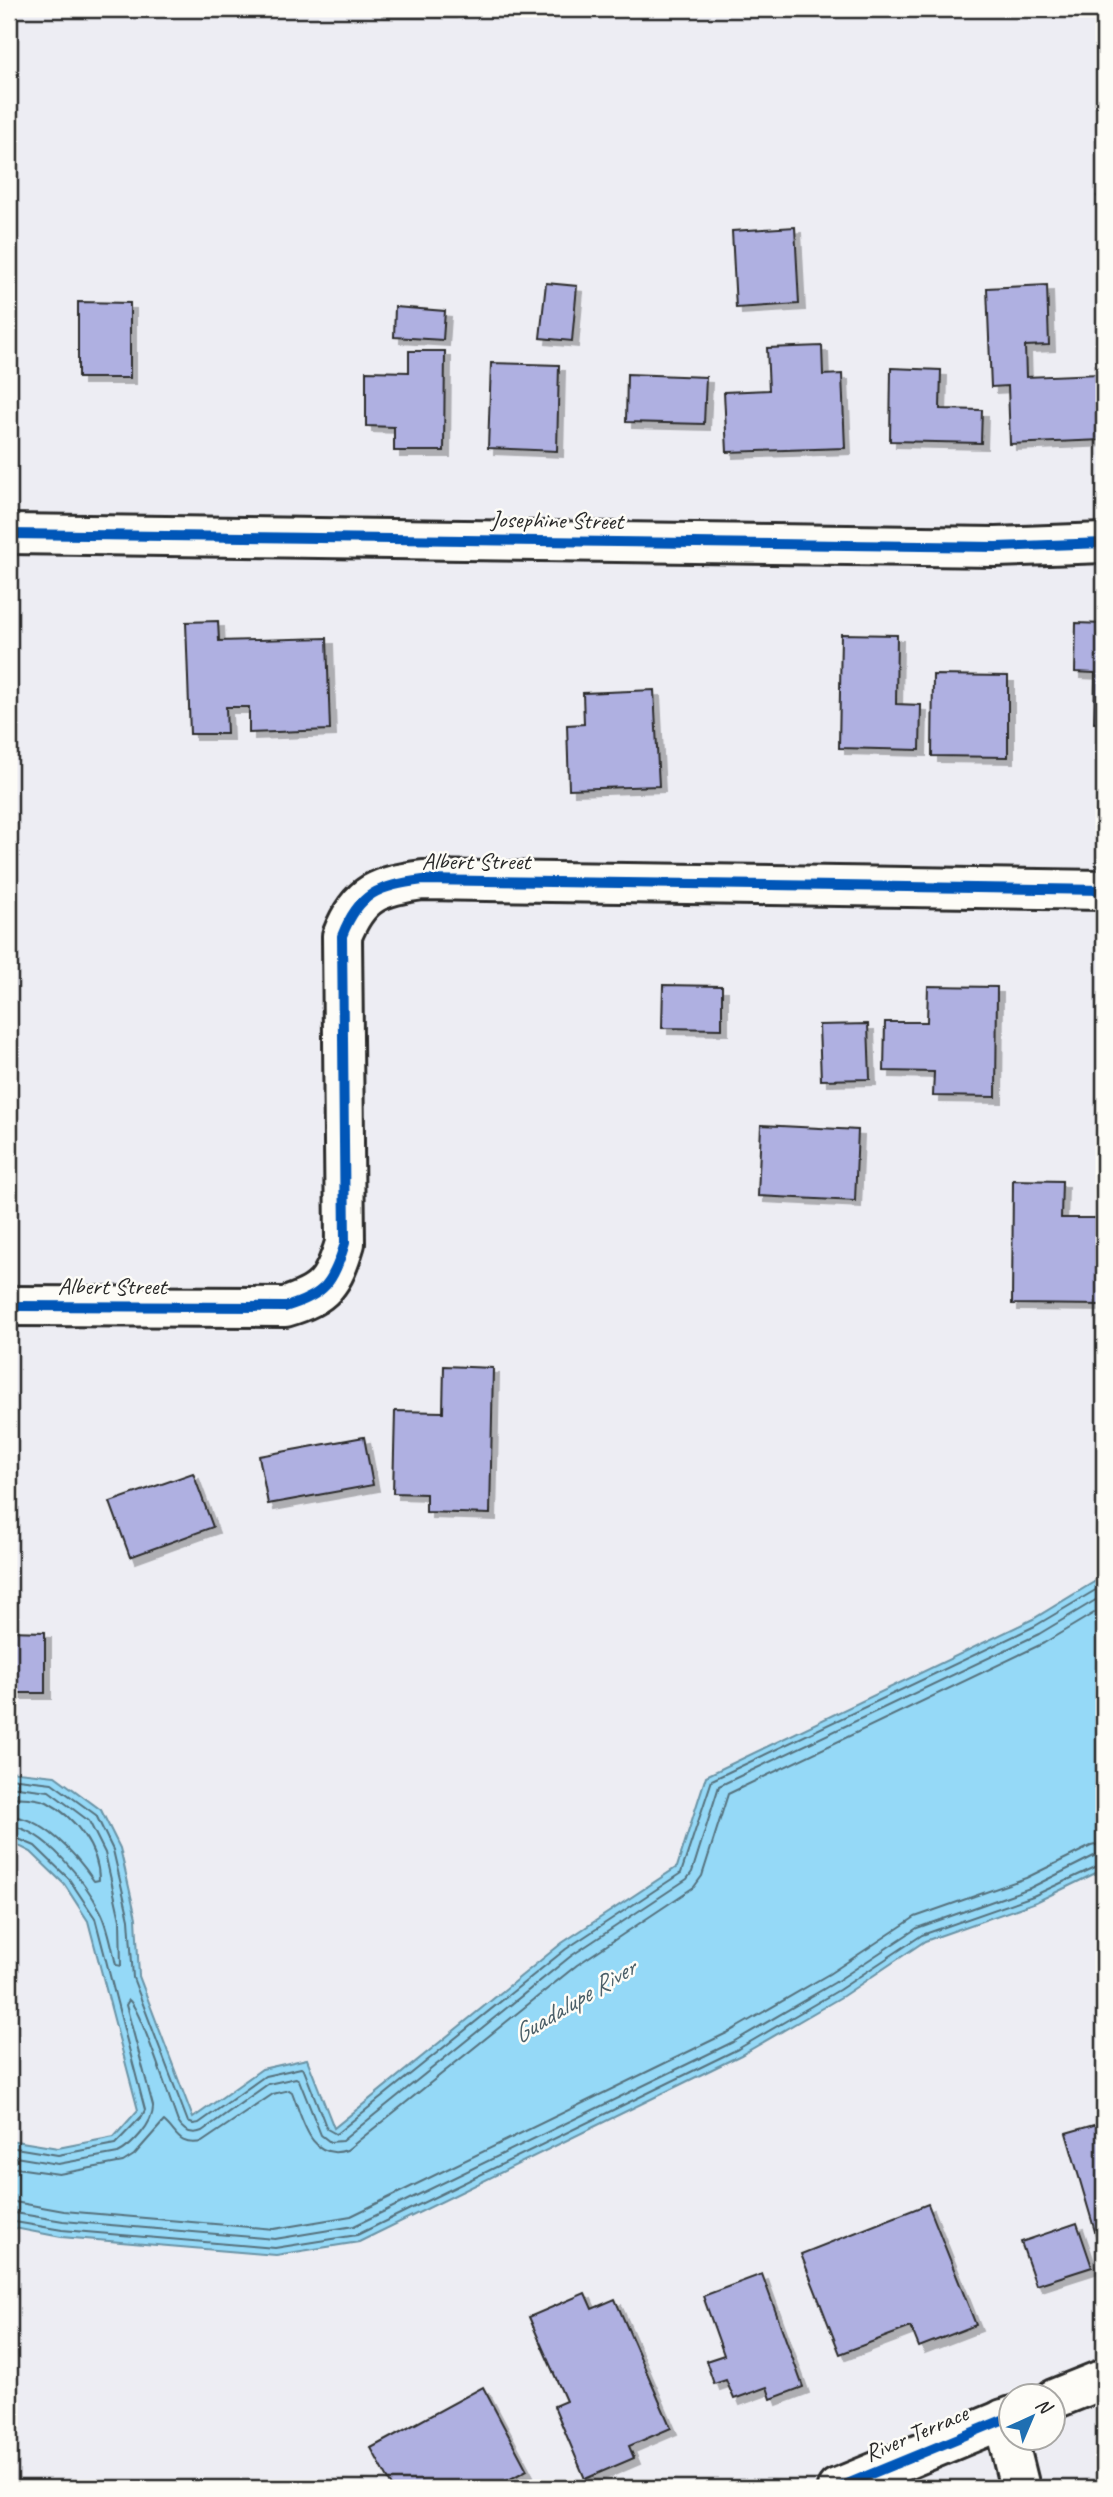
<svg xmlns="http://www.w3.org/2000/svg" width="1113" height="2497" font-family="Caveat,sans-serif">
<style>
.water{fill:#95d9f7;stroke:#6b93a5;stroke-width:2}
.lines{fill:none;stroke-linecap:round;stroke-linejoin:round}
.shore{stroke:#55717d;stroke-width:2}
.building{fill:#afb0e1;stroke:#2b2b2b;stroke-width:2;filter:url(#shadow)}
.minor-casing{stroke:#2b2b2b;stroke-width:44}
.minor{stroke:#fdfcf7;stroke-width:38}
.cycleway-casing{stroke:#fdfcf7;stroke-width:15}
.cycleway{stroke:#0057b8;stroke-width:10}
.labels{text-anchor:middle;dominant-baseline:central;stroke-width:5;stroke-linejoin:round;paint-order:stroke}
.street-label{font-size:24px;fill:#2b2b2b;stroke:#fdfcf7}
.water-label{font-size:26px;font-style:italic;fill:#4b5f68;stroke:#fdfcf7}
</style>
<defs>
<filter id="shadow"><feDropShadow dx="6" dy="6" stdDeviation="0" flood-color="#0004"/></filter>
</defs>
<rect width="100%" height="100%" fill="#ededf3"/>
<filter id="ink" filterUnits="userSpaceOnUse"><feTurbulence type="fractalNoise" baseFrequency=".0143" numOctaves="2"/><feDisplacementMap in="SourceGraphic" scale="14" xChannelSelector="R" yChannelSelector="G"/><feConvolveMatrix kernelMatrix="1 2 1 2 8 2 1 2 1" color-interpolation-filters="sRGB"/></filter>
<g filter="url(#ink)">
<path class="water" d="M1104 1576V1869L1036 1902 925 1941 843 1996 741 2055 359 2242 276 2255 61 2237 9 2227V2140L58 2148 114 2137 138 2110 88 1921 64 1884 31 1852 9 1841V1771L55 1776 101 1810 120 1848 136 1918 139 1976 193 2118 262 2069 307 2059 334 2128 562 1943 677 1867 706 1776 1033 1619Z"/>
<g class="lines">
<g class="shore">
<path d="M9 1778 52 1783 96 1815 113 1850 129 1919 133 1978 188 2122 193 2124 199 2123 265 2076 301 2068 304 2070 327 2129 336 2134 566 1949 681 1873 712 1780 1035 1626 1104 1585"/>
<path d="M9 1786 49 1791 89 1821 105 1853 120 1920 121 1966 116 1965C112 1948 109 1928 101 1912 86 1883 45 1828 9 1826"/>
<path d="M9 1797C20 1798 37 1797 47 1802 75 1817 99 1848 99 1880L94 1881C76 1854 43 1817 9 1816"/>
<path d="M9 1835 35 1846 69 1879 95 1918 145 2110 142 2116 115 2144 58 2155 9 2147"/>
<path d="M9 2156 58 2164 118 2153C132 2146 154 2123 153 2106L126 2005 129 2000C141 2010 170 2101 178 2122 184 2132 192 2135 202 2131L268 2084 296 2078 299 2080 321 2135 330 2142 342 2141 571 1956 687 1879 692 1872 719 1786 1039 1634 1104 1595"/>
<path d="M9 2167 59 2174 123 2162 134 2155 164 2121C178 2133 177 2146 202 2142L273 2094 289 2090 292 2092C302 2117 310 2163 347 2150L577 1965 694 1887 702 1876 728 1794 1044 1643 1104 1607"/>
<path d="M9 2201 64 2211 274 2229 351 2216 729 2032 829 1974 915 1917 1026 1878 1091 1846 1104 1843"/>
<path d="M9 2212 63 2221 275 2239 354 2226 733 2042 834 1983 917 1928 1030 1888 1096 1855 1104 1854"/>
<path d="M9 2221 62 2230 275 2248 357 2235 738 2049 839 1990 922 1935 1033 1896 1104 1863"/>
</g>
</g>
<g class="building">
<path d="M376 9H450V12L376 11Z"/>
<path d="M1104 191V207L1097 196Z"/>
<path d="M795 227 799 304 736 308 732 231Z"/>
<path d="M546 283 577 286 572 341 540 338Z"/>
<path d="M1047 285 1049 345 1025 346 1026 377 1099 374 1102 440 1010 444 1008 386 991 387 987 288Z"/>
<path d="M78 302 130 303V378H78Z"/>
<path d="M395 307 445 311 443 340 394 337Z"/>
<path d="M822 346 823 375 842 374 845 448 727 452 724 392 769 390 767 348Z"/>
<path d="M409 351H445L444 451H394V427L366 426V371L409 372Z"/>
<path d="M491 363 559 365 557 451 488 448Z"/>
<path d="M891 368 941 370 940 409 982 410 981 443 890 441Z"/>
<path d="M627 374 706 377 704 424 626 422Z"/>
<path d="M218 621 219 641 327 638 330 730 249 733V707H226L227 734H190L186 622Z"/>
<path d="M1076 623 1104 624V723H1094L1095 673 1075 672Z"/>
<path d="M841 634 897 635 896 704 921 705 920 750 839 748Z"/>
<path d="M933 675 1008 676V757L932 756Z"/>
<path d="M654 690 659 786 569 789 567 725 584 724 583 693Z"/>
<path d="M663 985 722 986V1029L662 1028Z"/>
<path d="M928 986 997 987 996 1097 933 1096 934 1072 884 1071 885 1022H927Z"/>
<path d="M868 1024 870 1079 821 1080 819 1025Z"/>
<path d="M761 1125 858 1130 855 1201 758 1196Z"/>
<path d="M1013 1180 1062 1181 1061 1218H1104V1305L1012 1304Z"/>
<path d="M444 1366 493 1368 490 1514 426 1512V1494L393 1493 395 1411 443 1412Z"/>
<path d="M364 1437 373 1485 268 1504 259 1456Z"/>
<path d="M193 1473 213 1527 130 1557 110 1502Z"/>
<path d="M9 1631 45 1632V1693H9Z"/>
<path d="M1104 2122V2262L1066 2133Z"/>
<path d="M928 2204 976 2325 919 2347 911 2327 840 2354 801 2254Z"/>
<path d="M1077 2223 1092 2267 1036 2285 1021 2242Z"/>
<path d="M762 2274 803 2387 771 2399 767 2387 734 2399 726 2380 714 2384 706 2361 724 2355 703 2296Z"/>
<path d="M585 2293 592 2309 615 2299 671 2428 629 2446 634 2458 585 2479 554 2406 566 2401 529 2317Z"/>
<path d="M483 2387 527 2470 494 2488H393L371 2448Z"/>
</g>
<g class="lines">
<g class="minor-casing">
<g id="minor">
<path d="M9 534 996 547 1104 543"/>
<path d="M9 1306 285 1307C325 1295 333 1283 345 1243L342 936C359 892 379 886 423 880L1104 890"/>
<path d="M1054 2399 1104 2379"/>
<path d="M1003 2419 1020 2488"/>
<path d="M837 2488 1012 2416"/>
</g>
</g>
<use href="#minor" class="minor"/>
<g class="cycleway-casing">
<g id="cycleway">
<path d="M9 534 996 547 1104 543"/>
<path d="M9 1306 285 1307C325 1295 333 1283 345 1243L342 936C359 892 379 886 423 880L1104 890"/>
<path d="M837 2488 1012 2416"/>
</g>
</g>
<use href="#cycleway" class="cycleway"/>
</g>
</g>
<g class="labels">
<g class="street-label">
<text transform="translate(557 520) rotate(1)">Josephine Street</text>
<text x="476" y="861">Albert Street</text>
<text x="112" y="1286">Albert Street</text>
<text transform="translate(916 2433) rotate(-23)">River Terrace</text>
</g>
<g class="water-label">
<text transform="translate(574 2001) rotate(-31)">Guadalupe River</text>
</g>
</g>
<rect width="1113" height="2497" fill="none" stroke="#fdfcf7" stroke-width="35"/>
<rect x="18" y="18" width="1078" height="2462" fill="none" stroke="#2b2b2b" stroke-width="2.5" filter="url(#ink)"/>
<g transform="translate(1032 2417) rotate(44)"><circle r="33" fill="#fdfcf7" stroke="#a9a8a5" stroke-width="2"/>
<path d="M0-5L12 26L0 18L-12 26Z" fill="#1f6fb2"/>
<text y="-10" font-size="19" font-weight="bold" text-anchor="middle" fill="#2b2b2b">N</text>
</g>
</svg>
